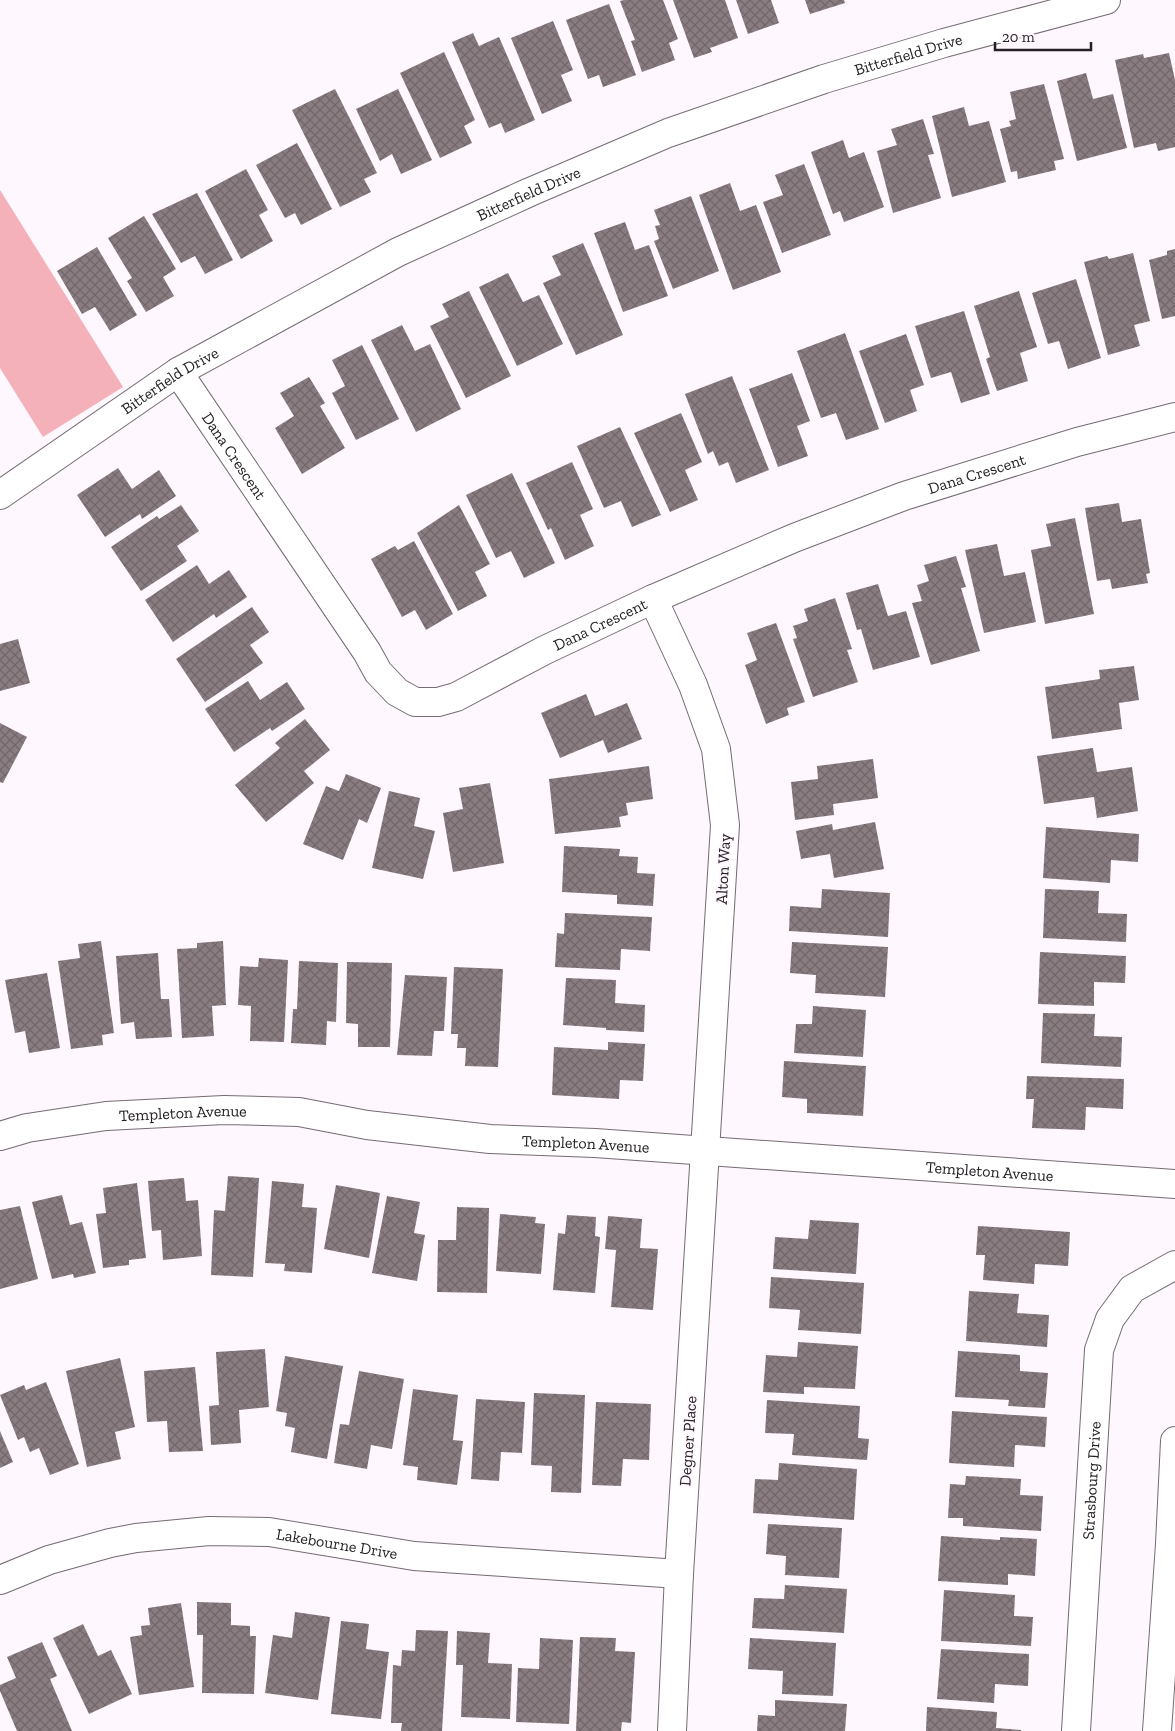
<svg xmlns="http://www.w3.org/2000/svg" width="1175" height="1731" font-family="'Zilla Slab',serif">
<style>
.green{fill:#f5b1b9}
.building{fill:url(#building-cross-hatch)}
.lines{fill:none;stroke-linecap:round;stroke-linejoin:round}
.minor-casing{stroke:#756b73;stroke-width:30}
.minor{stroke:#fff;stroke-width:28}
.labels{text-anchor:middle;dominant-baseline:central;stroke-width:4;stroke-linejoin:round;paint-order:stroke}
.street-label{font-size:16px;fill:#242024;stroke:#fef7fd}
</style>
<defs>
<pattern id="building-cross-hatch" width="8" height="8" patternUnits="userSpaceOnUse" patternTransform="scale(1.25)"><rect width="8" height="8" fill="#8a7d82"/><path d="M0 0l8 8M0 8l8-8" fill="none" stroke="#71666a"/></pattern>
</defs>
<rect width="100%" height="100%" fill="#fef7fd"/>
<path class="green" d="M0 190 123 387 43 437 0 368Z"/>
<g class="building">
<path d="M624 0H663L678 39 669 43 675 60 642 72 631 41 635 40 620 1Z"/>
<path d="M673 0H725L738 38 710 48 712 52 694 58Z"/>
<path d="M736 0H771L779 23 748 34Z"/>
<path d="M805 0H844L845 3 810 14Z"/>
<path d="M609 4 636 75 603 87 599 75 588 79 566 20Z"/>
<path d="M553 21 573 70 561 75 572 101 542 114 511 38Z"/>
<path d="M473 33 479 46 499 37 535 120 505 133 501 123 489 128 452 42Z"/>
<path d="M444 52 475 120 464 126 472 143 440 158 400 73Z"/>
<path d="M1169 53 1175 80V147L1158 151 1156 143 1134 148 1115 60 1143 54 1144 58Z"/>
<path d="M1086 73 1093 99 1113 94 1127 148 1077 161 1057 81Z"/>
<path d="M1044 84 1064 159 1054 161 1056 170 1018 179 1017 171 1011 172 1000 129 1011 126 1009 121 1016 119 1010 92Z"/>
<path d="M335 89 377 173 364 179 371 192 340 207 292 110Z"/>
<path d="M398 89 432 160 401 174 392 154 380 161 356 109Z"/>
<path d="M964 107 969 126 989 121 1006 182 952 197 932 116Z"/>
<path d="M923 119 934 154 928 155 941 198 893 213 877 151 897 145 891 129Z"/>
<path d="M843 140 849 158 864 152 884 207 844 222 840 211 833 214 811 152Z"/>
<path d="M297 143 332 209 301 225 295 213 285 218 256 165Z"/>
<path d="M804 164 831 235 782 253 763 202 783 195 775 175Z"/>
<path d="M246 169 268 210 259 215 273 241 241 259 205 191Z"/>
<path d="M730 183 740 211 756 205 781 272 733 290 699 195Z"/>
<path d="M197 193 233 260 205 274 195 256 181 263 152 214Z"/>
<path d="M691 196 719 271 673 289 654 241 659 239 655 226 660 225 654 210Z"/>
<path d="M144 216 176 269 163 277 174 296 146 312 127 281 132 278 108 238Z"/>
<path d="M625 222 635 250 649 245 668 296 623 312 594 233Z"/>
<path d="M583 243 623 335 576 355 543 283 561 275 552 256Z"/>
<path d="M97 247 137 315 110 331 95 307 82 314 57 271Z"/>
<path d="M1175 249V316L1162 319 1149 260 1167 255V251Z"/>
<path d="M1133 253 1150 321 1134 325 1140 346 1108 355 1084 262 1107 256 1109 259Z"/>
<path d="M508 273 523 302 539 295 563 344 517 366 479 287Z"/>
<path d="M1076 279 1101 358 1068 369 1059 341 1048 344 1032 293Z"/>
<path d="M469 291 511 376 466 398 430 326 449 317 442 304Z"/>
<path d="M1019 291 1037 347 1020 353 1028 381 997 391 986 359 990 357 974 306Z"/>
<path d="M964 311 990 394 961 403 951 372 931 378 915 326Z"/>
<path d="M402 325 415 351 430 344 461 409 416 432 371 340Z"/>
<path d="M845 333 879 429 846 440 836 413 821 418 797 351Z"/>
<path d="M906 334 924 385 910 390 917 411 885 423 859 351Z"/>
<path d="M362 345 399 419 356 440 332 393 345 386 332 360Z"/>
<path d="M792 373 810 421 797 426 808 456 778 467 749 389Z"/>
<path d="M732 376 769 470 736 483 728 462 719 466 713 451 708 454 685 394Z"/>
<path d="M309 377 325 403 320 406 345 448 302 474 275 428 294 416 280 393Z"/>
<path d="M681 413 702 462 685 470 698 500 670 512 634 433Z"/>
<path d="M620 427 661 515 632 527 621 501 604 508 577 446Z"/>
<path d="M572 462 593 509 580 515 594 546 565 560 551 528 548 530 526 483Z"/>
<path d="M118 468 132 489 159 470 176 496 142 519 140 514 105 537 77 495Z"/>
<path d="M512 473 555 563 524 578 511 551 496 558 466 495Z"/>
<path d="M1119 503 1122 522 1141 519 1150 573 1146 574 1148 583 1112 589 1110 579 1097 581 1085 508Z"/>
<path d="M181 505 199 531 177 546 187 561 141 591 111 547 157 516 159 519Z"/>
<path d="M459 505 490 564 475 572 487 596 458 611 417 533Z"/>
<path d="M1075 518 1094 614 1045 624 1031 550 1051 546 1046 524Z"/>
<path d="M414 541 453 614 426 630 415 610 402 617 371 559 395 546 398 550Z"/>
<path d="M997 544 1004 576 1025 572 1036 622 984 633 965 550Z"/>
<path d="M956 556 966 587 961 588 980 651 931 665 912 603 922 601 917 585 929 581 924 565Z"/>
<path d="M197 565 209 584 229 570 247 597 216 618 214 614 173 642 145 600Z"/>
<path d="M878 584 888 616 906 611 920 657 873 670 861 629 857 630 846 593Z"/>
<path d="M835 598 852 649 847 650 858 682 813 697 793 639 797 638 793 626 808 621 804 609Z"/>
<path d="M252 607 269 632 250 645 263 663 205 702 176 659Z"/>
<path d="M776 623 805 702 787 708 789 715 766 724 745 665 757 660 747 633Z"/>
<path d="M18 639 30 683 0 691V644Z"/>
<path d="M1134 666 1139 700 1119 703 1122 729 1052 739 1045 687 1100 679 1099 670Z"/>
<path d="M248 681 260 700 287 682 305 709 272 731 270 728 234 752 205 709Z"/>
<path d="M586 694 595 716 627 703 642 739 608 753 603 740 560 758 541 713Z"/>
<path d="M305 719 330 750 304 771 314 783 266 822 235 785 280 748 275 743Z"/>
<path d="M0 723 27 737 3 783 0 782Z"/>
<path d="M1093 748 1097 772 1132 767 1138 811 1097 818 1094 797 1044 804 1037 756Z"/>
<path d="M873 759 878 798 833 804 834 815 795 820 791 782 818 779 817 766Z"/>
<path d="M649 766 653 799 626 803 628 815 619 817 621 827 555 834 549 779Z"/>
<path d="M346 774 381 788 367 823 359 819 343 860 303 844 326 786 339 791Z"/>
<path d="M490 783 504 863 453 872 443 813 463 809 459 788Z"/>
<path d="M389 791 420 798 414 826 435 831 423 879 372 868Z"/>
<path d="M875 822 884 869 834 878 830 854 801 859 796 831 832 824 833 830Z"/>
<path d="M1046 827 1139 834 1138 862 1111 860 1110 883 1043 878Z"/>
<path d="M564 846 620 849 619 856 638 857 637 873 655 874 653 906 617 904V895L562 892Z"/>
<path d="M822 889 890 893 888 937 789 931 790 906 821 908Z"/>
<path d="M1045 889 1099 891 1098 913 1127 914 1126 942 1043 938Z"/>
<path d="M565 913 652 917 650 951 621 949 620 970 555 967 557 933 564 934Z"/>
<path d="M101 941 114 1033 102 1035 103 1045 71 1049 58 961 80 958 78 944Z"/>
<path d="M223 941 226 1005 212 1006 214 1036 182 1038 177 949 197 948V943Z"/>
<path d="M792 942 888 947 885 997 815 993 816 975 790 973Z"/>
<path d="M1040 952 1126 956 1125 983 1094 982V1006L1038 1004Z"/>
<path d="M158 953 161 999H169L172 1037 136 1039 134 1022 121 1024 116 956Z"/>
<path d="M259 958 288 960 284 1042 250 1041 251 1006 238 1005 240 966 258 967Z"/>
<path d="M299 961 338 963 336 1022 327 1021 326 1045 291 1043 293 1009H297Z"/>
<path d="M347 962 392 963 390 1047H358V1024L346 1023Z"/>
<path d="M454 967 503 969 498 1067 465 1066 466 1048H457L458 1034H451Z"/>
<path d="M47 973 60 1048 29 1053 25 1031 15 1033 5 980Z"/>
<path d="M405 975 447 977 444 1031H434L432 1056 397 1055Z"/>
<path d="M566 978 616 980 615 1003 645 1005 644 1032 606 1030V1028L563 1025Z"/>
<path d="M813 1006 866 1010 863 1057 794 1053 796 1024H812Z"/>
<path d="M1043 1013 1095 1014 1094 1036 1122 1037 1121 1067 1041 1063Z"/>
<path d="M608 1042 645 1044 643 1081 620 1080 619 1099 552 1095 554 1047 608 1050Z"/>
<path d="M784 1061 866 1066 863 1116 807 1113V1099L782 1097Z"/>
<path d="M1027 1076 1124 1079 1123 1109 1086 1107 1085 1130 1032 1128 1034 1099H1026Z"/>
<path d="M228 1176 259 1178 253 1277 211 1275 214 1210 225 1211Z"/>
<path d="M184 1178 186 1201 198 1200 202 1256 163 1260 161 1230 152 1231 148 1181Z"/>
<path d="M272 1181 304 1184 302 1207 317 1208 312 1273 284 1271 285 1264 265 1263Z"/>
<path d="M137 1183 146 1258 129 1260V1265L103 1268 96 1214 106 1213 103 1188Z"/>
<path d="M336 1185 380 1193 369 1258 324 1249Z"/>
<path d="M62 1195 70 1225 82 1222 96 1273 74 1278 73 1274 52 1279 32 1202Z"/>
<path d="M387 1196 420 1202 414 1233 425 1235 417 1281 372 1273Z"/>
<path d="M20 1206 38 1279 0 1289V1210Z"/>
<path d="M457 1207 489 1208 487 1293 437 1292 438 1240H456Z"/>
<path d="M500 1214 536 1217 535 1223 545 1224 541 1274 496 1271Z"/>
<path d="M567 1215 596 1217 595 1236 600 1237 595 1293 553 1290 558 1233 565 1234Z"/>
<path d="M608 1216 642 1219 640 1248 658 1249 653 1310 611 1307 616 1250 605 1249Z"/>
<path d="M810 1220 859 1223 856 1274 773 1269 775 1237 808 1239Z"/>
<path d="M978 1226 1070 1232 1068 1266 1035 1264 1034 1284 983 1280 985 1255H976Z"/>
<path d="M771 1277 864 1283 861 1334 798 1330 800 1310 769 1308Z"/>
<path d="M969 1291 1019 1294 1017 1313 1049 1315 1047 1347 966 1341Z"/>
<path d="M798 1342 858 1346 855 1389 804 1387V1394L763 1392 766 1355 797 1357Z"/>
<path d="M265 1349 269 1407 239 1410 241 1443 211 1445 209 1406 219 1405 216 1352Z"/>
<path d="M958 1351 1020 1355V1371L1048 1373 1045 1408 1008 1406 1009 1400 955 1397Z"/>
<path d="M285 1356 343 1366 327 1459 291 1452 295 1428 285 1426 287 1413 276 1411Z"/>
<path d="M120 1358 135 1427 115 1432 121 1459 87 1467 66 1371Z"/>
<path d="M195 1367 203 1451 169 1452 167 1421 147 1422 144 1371Z"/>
<path d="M359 1371 404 1379 392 1449 371 1445 367 1469 334 1463 340 1424 349 1425Z"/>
<path d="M46 1382 79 1464 50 1475 39 1448 30 1452 24 1437 18 1440 0 1395 24 1385 26 1390Z"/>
<path d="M413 1389 458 1395 453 1440 463 1441 457 1485 417 1480 418 1467 403 1465Z"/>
<path d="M534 1393 585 1395 581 1493 551 1492 552 1466 531 1465Z"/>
<path d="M476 1399 525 1402 522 1453 501 1452 499 1481 471 1479Z"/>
<path d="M767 1400 860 1406 858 1438 869 1439 867 1460 792 1455 794 1434 765 1433Z"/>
<path d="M596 1402 651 1404 649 1460 623 1459 621 1486 592 1485Z"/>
<path d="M952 1411 1047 1417 1045 1447 1015 1445 1014 1467 949 1463Z"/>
<path d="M0 1431 13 1462 0 1468Z"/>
<path d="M779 1463 857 1469 854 1520 753 1513 755 1479 778 1480Z"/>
<path d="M966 1476 1021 1479 1020 1495 1043 1496 1041 1531 963 1526V1518H948L950 1484 965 1485Z"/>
<path d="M768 1524 842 1528 839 1578 785 1575 786 1556 766 1554Z"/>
<path d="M941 1536 1000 1540V1537L1037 1539 1035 1576 1008 1574V1585L938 1581Z"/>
<path d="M785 1585 847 1589 844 1633 752 1628 754 1598 784 1599Z"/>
<path d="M944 1590 1015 1595 1014 1616 1033 1617 1031 1646 941 1641Z"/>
<path d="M197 1602 231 1603V1625L250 1626V1636H256L254 1694 202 1693 203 1635H197Z"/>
<path d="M181 1603 194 1687 139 1695 130 1637 142 1635 141 1626 150 1625 148 1608Z"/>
<path d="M295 1612 330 1617 318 1700 265 1693 273 1635 292 1638Z"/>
<path d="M341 1621 369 1624 366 1649 389 1652 381 1719 331 1714Z"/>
<path d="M83 1624 98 1656 111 1650 132 1694 89 1714 53 1638Z"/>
<path d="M416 1630 448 1631 442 1731H401L402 1723H391L393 1665 401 1666 402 1650 415 1651Z"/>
<path d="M457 1631 490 1633 488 1663 512 1664 510 1719 461 1717 463 1665H456Z"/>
<path d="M580 1637 616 1638 615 1651 635 1652 631 1723 622 1722 621 1731H576Z"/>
<path d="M540 1638 573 1640 569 1724 516 1722 518 1668 539 1669Z"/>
<path d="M750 1638 836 1643 833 1696 782 1694 783 1671 748 1669Z"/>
<path d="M42 1642 57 1676 50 1679 72 1731H17L0 1691V1685L16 1678 7 1657Z"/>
<path d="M941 1649 1029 1654 1028 1686 995 1684 994 1703 937 1699Z"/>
<path d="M775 1700 847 1704 845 1731H757L758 1715 775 1716Z"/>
<path d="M927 1707 997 1712 996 1728 1021 1730V1731H926Z"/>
</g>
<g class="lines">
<g class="minor-casing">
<g id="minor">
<path id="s1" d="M178 372 367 652 378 672 397 692 415 702H438L456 697 545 650 653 599 794 538 904 496 1077 442 1175 417"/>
<path id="s2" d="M0 495 178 372 398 252 530 192 668 133 824 79 944 43 1106 0"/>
<path d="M653 599 693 685 716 749 725 825 679 1574 672 1731"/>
<path id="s3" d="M0 1136 27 1128 106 1116 224 1110 299 1112 367 1125 490 1139 595 1143 1175 1184"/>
<path id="s4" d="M0 1580 49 1560 110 1543 136 1538 209 1531 269 1532 414 1556 679 1574"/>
<path id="s5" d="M1076 1731 1099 1350 1110 1319 1132 1289 1175 1265"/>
<path d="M1157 1731 1170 1544 1175 1441"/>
</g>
</g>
<use href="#minor" class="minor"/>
</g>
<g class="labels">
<g class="street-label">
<text stroke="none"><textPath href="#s2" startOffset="1015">Bitterfield Drive</textPath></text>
<text stroke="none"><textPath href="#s2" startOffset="610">Bitterfield Drive</textPath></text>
<text stroke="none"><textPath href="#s2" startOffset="205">Bitterfield Drive</textPath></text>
<text stroke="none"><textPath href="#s1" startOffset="101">Dana Crescent</textPath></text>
<text stroke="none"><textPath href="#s1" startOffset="1018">Dana Crescent</textPath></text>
<text stroke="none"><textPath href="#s1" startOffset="612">Dana Crescent</textPath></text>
<text transform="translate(723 869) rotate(-87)">Alton Way</text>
<text stroke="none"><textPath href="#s3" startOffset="185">Templeton Avenue</textPath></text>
<text stroke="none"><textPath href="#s3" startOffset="590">Templeton Avenue</textPath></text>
<text stroke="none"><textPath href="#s3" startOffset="995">Templeton Avenue</textPath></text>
<text transform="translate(688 1441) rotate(-86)">Degner Place</text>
<text stroke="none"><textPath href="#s5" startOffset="251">Strasbourg Drive</textPath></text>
<text stroke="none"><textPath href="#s4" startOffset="345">Lakebourne Drive</textPath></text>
</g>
</g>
<path d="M995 42v8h96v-8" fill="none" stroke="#242024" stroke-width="2.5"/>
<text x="1002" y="42" font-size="15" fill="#242024" stroke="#fef7fd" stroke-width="4" paint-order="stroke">20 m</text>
</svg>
